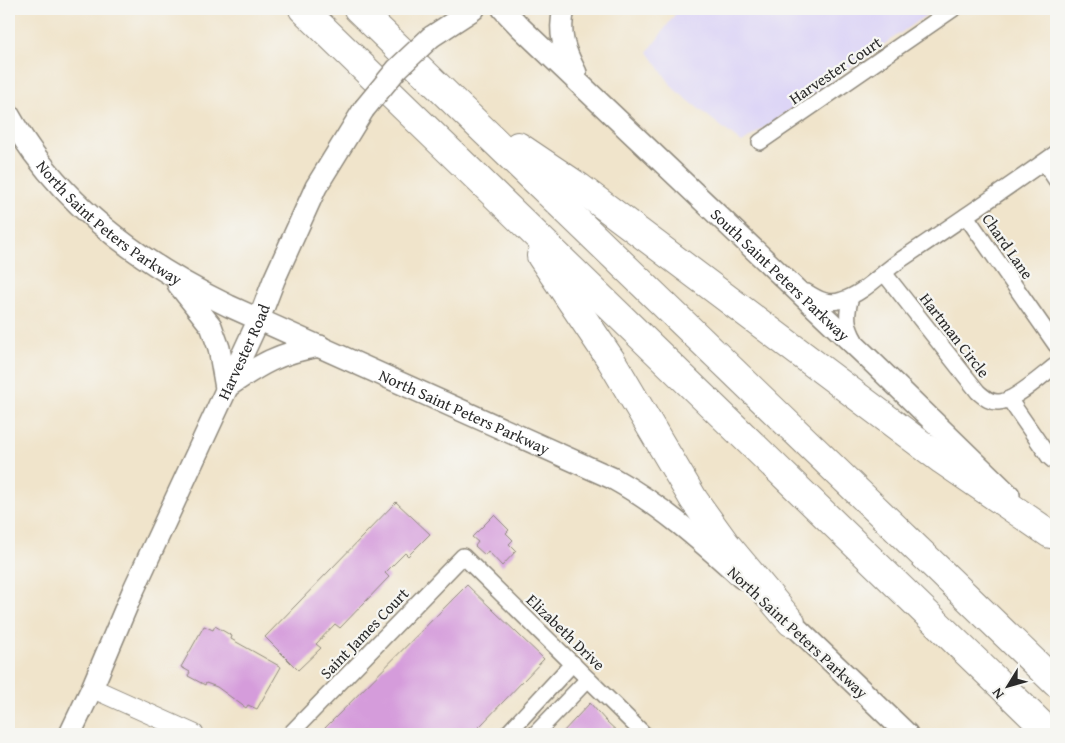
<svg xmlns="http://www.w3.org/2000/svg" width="1065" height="743" font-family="'Gentium Book Plus',serif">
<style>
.built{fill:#ddd5f6}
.building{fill:#d59cdb}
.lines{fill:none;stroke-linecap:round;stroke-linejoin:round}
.minor-casing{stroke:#8e887b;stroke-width:18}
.tertiary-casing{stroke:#8e887b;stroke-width:21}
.secondary-casing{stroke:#8e887b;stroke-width:24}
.motorway-casing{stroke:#8e887b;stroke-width:30}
.minor{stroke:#fff;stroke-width:15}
.tertiary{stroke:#fff;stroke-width:19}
.secondary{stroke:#fff;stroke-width:21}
.motorway{stroke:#fff;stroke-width:28}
.secondary-bridge-casing{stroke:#8e887b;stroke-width:24;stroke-linecap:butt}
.secondary-bridge{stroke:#fff;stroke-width:21}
.labels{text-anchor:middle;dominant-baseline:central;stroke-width:4.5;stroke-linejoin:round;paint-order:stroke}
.street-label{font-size:16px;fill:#2b2b2b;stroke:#f6f6f2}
</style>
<rect width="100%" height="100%" fill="#f6f6f2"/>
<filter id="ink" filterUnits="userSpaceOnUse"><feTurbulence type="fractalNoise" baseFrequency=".02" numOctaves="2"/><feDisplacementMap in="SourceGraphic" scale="10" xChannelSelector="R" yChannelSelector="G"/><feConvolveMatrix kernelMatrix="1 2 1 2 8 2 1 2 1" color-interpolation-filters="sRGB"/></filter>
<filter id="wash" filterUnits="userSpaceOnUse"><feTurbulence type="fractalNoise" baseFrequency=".0096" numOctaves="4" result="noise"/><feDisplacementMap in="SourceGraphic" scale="20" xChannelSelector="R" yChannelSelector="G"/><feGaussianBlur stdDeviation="1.12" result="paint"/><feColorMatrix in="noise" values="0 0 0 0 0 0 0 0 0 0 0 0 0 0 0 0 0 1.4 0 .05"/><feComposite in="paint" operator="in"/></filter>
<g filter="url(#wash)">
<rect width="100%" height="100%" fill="#f0e4cb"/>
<path class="built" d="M674 9H935L742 143 674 89 648 52 676 13Z"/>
<g id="blocks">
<g class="building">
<path d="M396 502 430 534 408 556 405 553 385 573 389 577 340 628 335 624 316 644 321 648 298 670 265 637Z"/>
<path d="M494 515 509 530 506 533 513 540 509 544 516 551 502 566 488 551 485 555 475 546 478 542 472 537Z"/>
<path d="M467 585 544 659 483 723 472 734H319Z"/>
<path d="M204 626 213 630 215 626 232 636 231 639 281 667 257 709 248 705 246 708 217 687 206 683 205 685 188 676 190 672 181 667Z"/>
<path d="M590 703 606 721 620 734H561Z"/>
</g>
</g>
</g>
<g filter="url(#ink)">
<use href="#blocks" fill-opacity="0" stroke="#8e887b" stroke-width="1"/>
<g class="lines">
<g class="minor-casing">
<g id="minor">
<path d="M760 142 953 9"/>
<path d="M1044 162 1056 180"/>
<path d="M966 216 1056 345"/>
<path d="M884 273 978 392C984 397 990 403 999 402 1013 402 1044 374 1056 365"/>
<path d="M807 292C818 299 829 305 842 300 865 293 882 272 902 259 954 224 1006 189 1056 153"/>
<path d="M851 297C846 314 846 325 855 340"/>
<path d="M1009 399 1049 457 1056 463"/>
<path d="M290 734 463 556 644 734"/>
<path d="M507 734 573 663"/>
<path d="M535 734 588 679"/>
</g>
</g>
<g class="tertiary-casing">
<path id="tertiary" d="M92 688 194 734"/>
</g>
<g class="secondary-casing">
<g id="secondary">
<path id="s1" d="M503 9 520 27 864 354 1009 495"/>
<path d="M564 9C558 34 564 50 576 73"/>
<path d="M431 37 474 9"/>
<path id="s2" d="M9 115C58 203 140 263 229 306L612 478C661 505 700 540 742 578"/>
<path d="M178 284 211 326 219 348 226 388"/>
<path d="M227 387C261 364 278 353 320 346"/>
<path d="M779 611 907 734"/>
<path id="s3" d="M70 734 92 688 133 591 259 319 274 280 316 187 364 109"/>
</g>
</g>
<g class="motorway-casing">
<g id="motorway">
<path d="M303 9 1051 734"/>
<path d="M358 9 1056 683"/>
<path d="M518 146 579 187 942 460 1050 534"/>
<path d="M541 256 611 360 694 500 725 543 791 622"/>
</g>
</g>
<use href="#minor" class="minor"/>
<use href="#tertiary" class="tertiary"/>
<use href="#secondary" class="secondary"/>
<use href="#motorway" class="motorway"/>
<g class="secondary-bridge-casing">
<path id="secondary-bridge" d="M364 109 397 69 431 37"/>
</g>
<use href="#secondary-bridge" class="secondary-bridge"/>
</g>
</g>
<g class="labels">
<g class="street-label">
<text transform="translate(835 70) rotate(-34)">Harvester Court</text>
<text stroke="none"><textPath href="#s2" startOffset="149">North Saint Peters Parkway</textPath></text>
<text transform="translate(1008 246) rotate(55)">Chard Lane</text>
<text stroke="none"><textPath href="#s1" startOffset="384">South Saint Peters Parkway</textPath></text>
<text transform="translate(955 335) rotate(52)">Hartman Circle</text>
<text stroke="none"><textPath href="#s3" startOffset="420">Harvester Road</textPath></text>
<text stroke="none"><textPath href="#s2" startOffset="554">North Saint Peters Parkway</textPath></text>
<text transform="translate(566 632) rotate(44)">Elizabeth Drive</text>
<text transform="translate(798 632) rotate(43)">North Saint Peters Parkway</text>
<text transform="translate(364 633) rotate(-46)">Saint James Court</text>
</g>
</g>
<rect width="1065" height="743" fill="none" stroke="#f6f6f2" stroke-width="30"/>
<g transform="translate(1008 686) rotate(233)" stroke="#f6f6f2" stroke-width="4" paint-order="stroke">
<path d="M0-4L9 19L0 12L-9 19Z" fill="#2b2b2b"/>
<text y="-8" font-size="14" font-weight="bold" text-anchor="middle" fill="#2b2b2b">N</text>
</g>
</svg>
